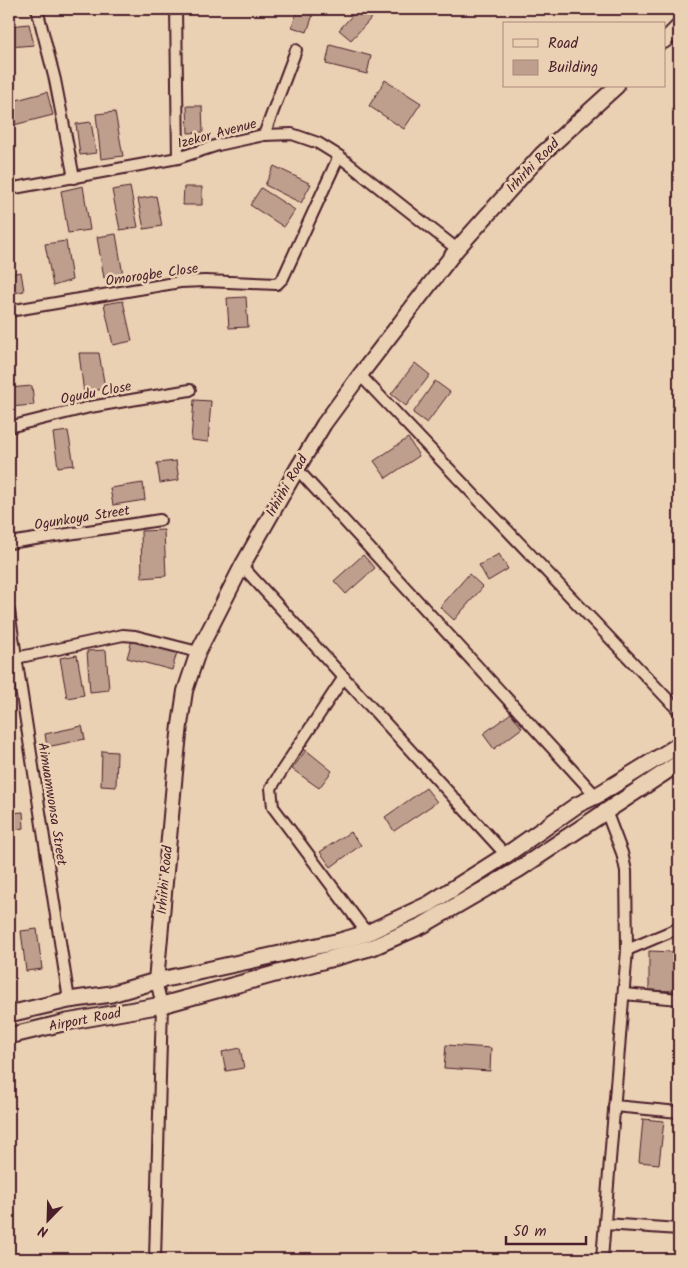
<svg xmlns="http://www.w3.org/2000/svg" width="688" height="1268" font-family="Kalam,sans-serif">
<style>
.building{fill:#be9f8d;stroke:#4a1f2b}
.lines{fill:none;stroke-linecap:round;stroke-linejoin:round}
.minor-casing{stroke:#4a1f2b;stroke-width:14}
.tertiary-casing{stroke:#4a1f2b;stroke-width:18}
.secondary-casing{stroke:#4a1f2b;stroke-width:19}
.minor{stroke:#ebd1b3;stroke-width:10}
.tertiary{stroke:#ebd1b3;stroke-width:14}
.secondary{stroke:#ebd1b3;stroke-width:15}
.labels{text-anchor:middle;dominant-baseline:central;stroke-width:5;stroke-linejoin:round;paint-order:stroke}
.street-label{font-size:14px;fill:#4a1f2b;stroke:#ebd1b3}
</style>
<rect width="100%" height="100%" fill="#ebd1b3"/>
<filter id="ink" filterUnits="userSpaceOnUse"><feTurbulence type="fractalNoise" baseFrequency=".02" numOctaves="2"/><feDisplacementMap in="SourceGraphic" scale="10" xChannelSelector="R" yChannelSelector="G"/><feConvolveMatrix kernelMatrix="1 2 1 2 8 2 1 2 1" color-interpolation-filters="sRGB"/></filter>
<g filter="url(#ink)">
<g class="building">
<path d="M298 9H315L307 32 292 27Z"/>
<path d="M358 9H373L377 12 351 40 339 30Z"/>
<path d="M29 24 34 45 9 47V26Z"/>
<path d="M330 45 371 56 367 74 326 64Z"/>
<path d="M385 80 421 103 404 129 369 106Z"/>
<path d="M47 92 53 115 10 126 9 102Z"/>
<path d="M187 106H202L203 132 188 133Z"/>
<path d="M115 112 123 156 101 159 96 114Z"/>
<path d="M91 122 96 153 80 155 76 124Z"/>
<path d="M274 166 311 184 301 203 265 185Z"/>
<path d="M83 186 90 230 68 233 61 191Z"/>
<path d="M130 187 138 227 120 230 112 190Z"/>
<path d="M184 187H202V205H183Z"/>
<path d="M261 188 295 210 284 227 250 205Z"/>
<path d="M156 196 162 226 144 229 138 199Z"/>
<path d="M116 234 123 275 104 278 97 237Z"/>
<path d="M66 241 72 280 53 286 45 244Z"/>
<path d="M21 272 24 291 9 294V274Z"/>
<path d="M246 297 248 327 229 328 227 298Z"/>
<path d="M123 301 132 341 113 345 104 304Z"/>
<path d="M79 353H99L105 388 84 394Z"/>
<path d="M415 363 430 375 406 406 391 394Z"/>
<path d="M435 381 450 392 427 423 413 413Z"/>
<path d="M32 386 34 405 9 407V388Z"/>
<path d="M194 400 211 401 208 442 191 440Z"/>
<path d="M68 431 74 465 58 467 53 433Z"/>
<path d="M408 438 419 456 386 478 374 461Z"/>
<path d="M176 461 179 480 160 483 157 463Z"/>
<path d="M143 483 145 500 113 505 110 488Z"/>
<path d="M164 530 166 576 142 578 141 531Z"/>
<path d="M499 554 508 569 488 581 479 565Z"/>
<path d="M363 555 375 568 346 594 334 581Z"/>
<path d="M469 574 483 587 454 620 440 607Z"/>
<path d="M132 640 177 652 172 670 127 658Z"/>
<path d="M106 650 109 690 90 692 87 651Z"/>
<path d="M77 655 84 695 67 698 60 658Z"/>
<path d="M511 713 522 728 494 749 483 734Z"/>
<path d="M82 726 85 739 47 747 45 734Z"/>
<path d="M306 750 332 771 319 788 292 769Z"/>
<path d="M102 751 117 752 116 787 101 786Z"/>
<path d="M426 788 437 802 394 831 385 817Z"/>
<path d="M23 812 24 828 9 830V813Z"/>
<path d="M350 832 361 845 331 867 320 852Z"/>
<path d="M37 929 42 969 26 971 21 931Z"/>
<path d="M649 951 674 952V991L649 990Z"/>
<path d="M446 1045 491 1048 490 1071 444 1068Z"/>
<path d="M240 1048 244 1068 226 1071 222 1052Z"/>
<path d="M675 1060H679V1082H674Z"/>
<path d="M643 1119 664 1121 659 1164 639 1162Z"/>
</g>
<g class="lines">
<g class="minor-casing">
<g id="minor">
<path d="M37 9 55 80 74 178"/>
<path d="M176 9 178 158"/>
<path d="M264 135 296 50"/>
<path d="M9 189 178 158 218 145 264 135 292 134 318 143 339 156 457 249"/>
<path d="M9 311 180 282 205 281 277 284 283 278 339 156"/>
<path d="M360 375 679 711"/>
<path d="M9 427 90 407 190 390"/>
<path d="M297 469 596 796"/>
<path d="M9 543 160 520"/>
<path d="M242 566 506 855"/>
<path d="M9 611 69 1000"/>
<path d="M16 658 123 635 135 636 198 652"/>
<path d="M344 677 283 769 271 788 273 807 367 933"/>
<path d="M627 950 679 928"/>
<path d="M624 994 679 999"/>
<path d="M614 1106 679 1112"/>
<path d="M605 1224 679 1229"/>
<path d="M155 1259 162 1005 156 981"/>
<path d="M602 1259 627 950 626 871 622 853 606 811"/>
</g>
</g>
<g class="tertiary-casing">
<g id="tertiary">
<path d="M664 41 679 26"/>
<path d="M156 981 175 772 180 725 185 691 198 652 242 566 297 469 324 424 360 375 457 249 542 154 617 86"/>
</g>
</g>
<g class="secondary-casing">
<g id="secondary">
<path d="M9 1014 69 1000 111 994 156 981 340 941 367 933 429 904 506 855 577 805 596 796 679 745"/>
<path d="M9 1036 67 1022 162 1005 373 947 423 925 519 869 679 763"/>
</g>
</g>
<use href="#minor" class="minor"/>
<use href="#tertiary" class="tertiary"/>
<use href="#secondary" class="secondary"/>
</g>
</g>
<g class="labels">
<g class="street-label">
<text transform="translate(217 134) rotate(-15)">Izekor Avenue</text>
<text transform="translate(533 166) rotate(-46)">Irhirhi Road</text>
<text transform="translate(152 275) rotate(-8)">Omorogbe Close</text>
<text transform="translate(96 393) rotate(-11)">Ogudu Close</text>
<text transform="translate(287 486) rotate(-60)">Irhirhi Road</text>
<text transform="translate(82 518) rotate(-9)">Ogunkoya Street</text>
<text transform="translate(52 804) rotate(81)">Aimuamwonsa Street</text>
<text transform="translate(165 880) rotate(-85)">Irhirhi Road</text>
<text transform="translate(85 1020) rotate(-11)">Airport Road</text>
</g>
</g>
<rect width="688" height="1268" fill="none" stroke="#ebd1b3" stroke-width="30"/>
<rect x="15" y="15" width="658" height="1238" fill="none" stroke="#4a1f2b" stroke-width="2" filter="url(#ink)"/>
<rect x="503" y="22" width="162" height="65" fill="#ebd1b3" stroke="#ab8a7d"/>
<rect x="513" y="39" width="25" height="8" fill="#ebd1b3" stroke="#ab8a7d"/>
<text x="548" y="48" font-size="15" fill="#4a1f2b">Road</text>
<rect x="513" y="60" width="25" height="15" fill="#be9f8d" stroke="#ab8a7d"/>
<text x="548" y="72" font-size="15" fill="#4a1f2b">Building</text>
<g transform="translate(48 1220) rotate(203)" stroke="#ebd1b3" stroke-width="4" paint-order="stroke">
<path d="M0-4L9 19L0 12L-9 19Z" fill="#4a1f2b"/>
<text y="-8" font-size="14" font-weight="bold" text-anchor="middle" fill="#4a1f2b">N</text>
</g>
<path d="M506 1236v8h80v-8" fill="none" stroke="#4a1f2b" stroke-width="2.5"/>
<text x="513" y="1236" font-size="15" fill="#4a1f2b" stroke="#ebd1b3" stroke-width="4" paint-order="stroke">50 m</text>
</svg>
